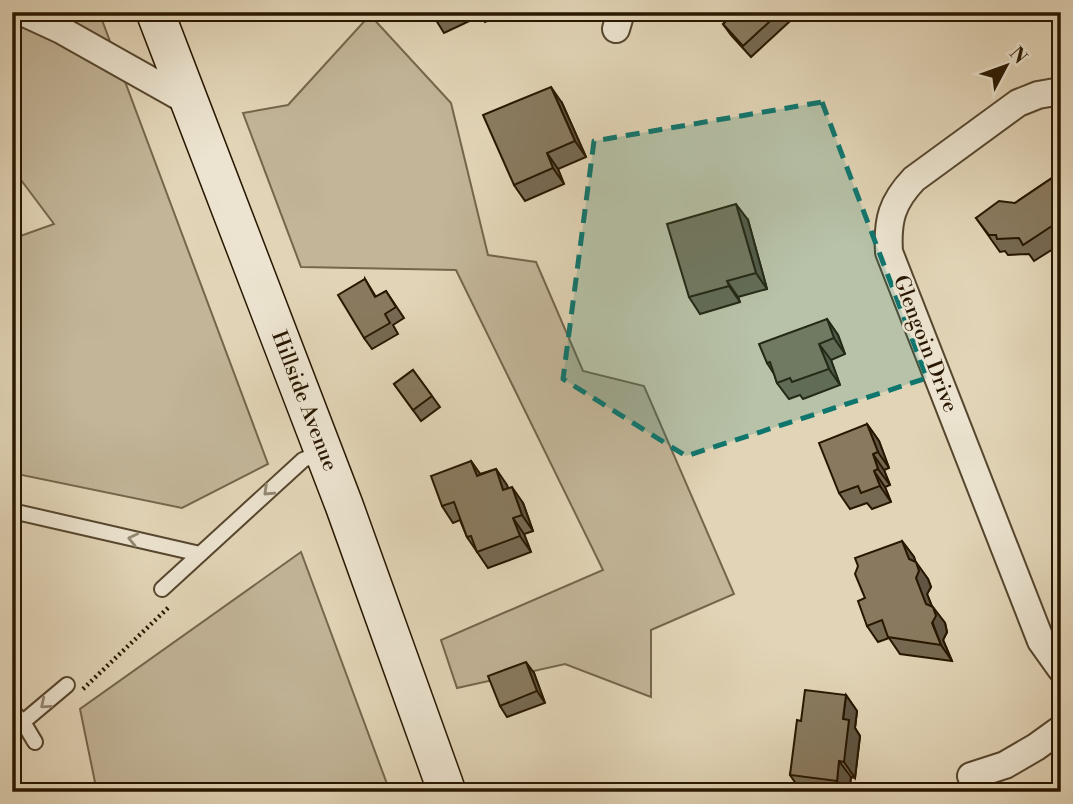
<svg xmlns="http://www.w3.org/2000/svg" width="1073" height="804" font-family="'Libre Bodoni',serif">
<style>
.green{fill:#c2b598;stroke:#75664c;stroke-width:2}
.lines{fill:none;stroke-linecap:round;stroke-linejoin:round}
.lane-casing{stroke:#56462e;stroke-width:18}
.street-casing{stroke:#56462e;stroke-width:30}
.secondary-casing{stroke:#281700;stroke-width:40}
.path{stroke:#281700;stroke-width:4.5;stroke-dasharray:2 3.5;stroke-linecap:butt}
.lane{stroke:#ece4d0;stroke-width:14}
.street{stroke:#ece4d0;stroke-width:26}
.secondary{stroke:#ece4d0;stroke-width:37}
.wall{fill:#766952;stroke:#281700;stroke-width:2}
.shaded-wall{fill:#605542;stroke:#281700;stroke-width:2}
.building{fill:#897a5f;stroke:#281700;stroke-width:2}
.oneway{stroke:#948872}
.marked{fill:#0f766e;fill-opacity:0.2;stroke:#0f766e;stroke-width:5;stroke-dasharray:14 9;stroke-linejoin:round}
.labels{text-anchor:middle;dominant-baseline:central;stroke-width:5;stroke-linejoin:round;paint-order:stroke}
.street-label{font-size:21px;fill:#281700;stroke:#ece4d0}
</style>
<rect width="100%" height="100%" fill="#e2d5b7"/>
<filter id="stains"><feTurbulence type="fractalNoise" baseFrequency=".00286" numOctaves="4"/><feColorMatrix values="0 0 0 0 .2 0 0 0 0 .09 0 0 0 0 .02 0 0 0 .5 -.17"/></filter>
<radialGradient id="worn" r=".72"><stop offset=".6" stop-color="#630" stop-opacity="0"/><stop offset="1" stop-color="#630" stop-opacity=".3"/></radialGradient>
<g class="green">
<path d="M12 12H99L268 464 182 508 12 473V239L54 224 12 168Z"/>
<path d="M370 15 451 103 488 255 536 262 583 371 644 386 734 594 651 630V697L565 664 457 688 441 640 603 570 456 270 301 267 243 113 288 105Z"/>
<path d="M301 552 390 792H97L80 709Z"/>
</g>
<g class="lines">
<g class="lane-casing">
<g id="lane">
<path d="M12 511 200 554"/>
<path d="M162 589 303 460 322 452"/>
<path d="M12 711 23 722 35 742"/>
<path d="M23 722 67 685"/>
</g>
</g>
<g class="street-casing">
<g id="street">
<path d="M22 12 61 30 189 102"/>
<path d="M616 29 621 12"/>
<path d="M1061 91 1038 95 1018 103 914 179C892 202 887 220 889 252L1041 641 1061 669"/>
<path d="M971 776 1005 765 1036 747 1061 729"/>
</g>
</g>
<g class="secondary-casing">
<path id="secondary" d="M155 12 344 505 447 792"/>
</g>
<path class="path" d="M83 689 170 606"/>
<use href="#lane" class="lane"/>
<use href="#street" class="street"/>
<use href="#secondary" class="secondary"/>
</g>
<g class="wall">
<path d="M276 12H293L281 20Z"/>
<path d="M431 12H507L485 22 480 16 444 33Z"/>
<path d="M735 12H782L789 22 751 57 731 35 723 24Z"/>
<path d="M562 103 586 157 558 169 564 184 525 201 514 185Z"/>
<path d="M1061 172V244L1034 261 1029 254 1008 255 1005 251 1000 252 976 218 1015 203Z"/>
<path d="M748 220 767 289 738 297 740 302 700 314 689 297Z"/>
<path d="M365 279 376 297 386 291 404 318 393 325 398 334 372 349 364 338Z"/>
<path d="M827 319 838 335 845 354 831 360 840 385 803 399 800 395 789 399 777 383 774 374 767 363Z"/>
<path d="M413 370 440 407 421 421 394 384Z"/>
<path d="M867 424 879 441 889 468 884 470 890 485 885 487 891 502 872 509 867 503 850 509 839 493Z"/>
<path d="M471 461 480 474 496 469 508 488 523 503 533 531 524 534 531 552 488 568 467 537 460 520 453 523 442 506Z"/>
<path d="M902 541 914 557 915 562 928 579 931 587 927 594 932 607 945 623 947 632 943 640 952 661 900 654 889 638 878 642 867 626 865 598Z"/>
<path d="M534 673 545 703 507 717 500 706Z"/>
<path d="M846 695 857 711 855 728 860 736 855 778 851 777 849 792H809L801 791 790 775 801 721Z"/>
</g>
<g class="shaded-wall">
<path d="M551 87 562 103 586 157 575 141Z"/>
<path d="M547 153 558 169 564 184 553 168Z"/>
<path d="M736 204 748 220 767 289 756 273Z"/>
<path d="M727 281 738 297 740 302 729 286Z"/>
<path d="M827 319 838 335 845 354 834 338Z"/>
<path d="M819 344 831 360 840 385 829 369Z"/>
<path d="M867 424 879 441 889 468 878 452Z"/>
<path d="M873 454 884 470 890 485 878 469Z"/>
<path d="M471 461 483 478 477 476Z"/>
<path d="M496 469 507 485 514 506 503 490Z"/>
<path d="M874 471 885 487 891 502 880 486Z"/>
<path d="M512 487 523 503 533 531 522 515Z"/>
<path d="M513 518 524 534 531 552 520 536Z"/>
<path d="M902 541 914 557 919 572 916 562 928 579 931 587 927 594 936 616 933 607 945 623 947 632 943 640 952 661 941 645Z"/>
<path d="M526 662 534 673 545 703 537 691Z"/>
<path d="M846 695 857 711 855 728 860 736 855 778 844 762 843 719Z"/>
<path d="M839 761 851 777 849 792H844L837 781Z"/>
</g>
<g class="building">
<path d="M431 12H443L433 17Z"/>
<path d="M736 12H780L743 46 723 24Z"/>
<path d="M551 87 575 141 547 153 553 168 514 185 483 115Z"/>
<path d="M1061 172V220L1023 245 1019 238 997 239 996 235H989L976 218 999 201 1015 203Z"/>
<path d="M736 204 756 273 727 281 729 286 689 297 667 224Z"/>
<path d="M365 279 375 297 386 291 396 307 385 314 390 323 364 338 338 295Z"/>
<path d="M827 319 834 338 819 344 829 369 792 382 790 378 777 383 770 362 767 363 759 344Z"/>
<path d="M413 370 432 396 413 410 394 384Z"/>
<path d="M867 424 878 452 873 454 878 469 874 471 880 486 861 493 858 486 839 493 819 443Z"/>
<path d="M1061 424V443L1055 426Z"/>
<path d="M471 461 477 476 496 469 503 490 512 487 522 515 513 518 520 536 477 552 471 536 467 537 454 502 442 506 431 476Z"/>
<path d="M902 541 909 559 916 562 919 571 916 578 926 604 933 607 936 616 932 623 941 645 888 637 882 620 867 626 858 601 865 598 855 574 858 566 855 558Z"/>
<path d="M526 662 537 691 500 706 488 676Z"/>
<path d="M805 690 846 695 843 719 849 720 844 762 839 761 837 781 790 775 797 720 801 721Z"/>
</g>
<defs><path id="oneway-chevron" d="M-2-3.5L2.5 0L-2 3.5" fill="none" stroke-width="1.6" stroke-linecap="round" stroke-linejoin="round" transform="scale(1.75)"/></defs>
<g class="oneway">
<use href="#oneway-chevron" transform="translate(268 491) rotate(137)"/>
<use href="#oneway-chevron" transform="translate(133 539) rotate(-167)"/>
<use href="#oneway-chevron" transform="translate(45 704) rotate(140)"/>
</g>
<path class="marked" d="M822 102 927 378 686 456 563 379 594 141Z"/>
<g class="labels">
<g class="street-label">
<text transform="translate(925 344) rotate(69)">Glengoin Drive</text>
<text transform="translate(304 401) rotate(69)">Hillside Avenue</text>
</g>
</g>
<rect width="1073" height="804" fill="none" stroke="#e2d5b7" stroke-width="42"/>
<rect x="14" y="14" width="1045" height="776" fill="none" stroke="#281700" stroke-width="3.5"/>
<rect x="21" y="21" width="1031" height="762" fill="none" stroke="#281700" stroke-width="2"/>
<g transform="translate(1006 66) rotate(49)" stroke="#ece4d0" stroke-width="5" paint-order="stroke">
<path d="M0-5L12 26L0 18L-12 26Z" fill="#281700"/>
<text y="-10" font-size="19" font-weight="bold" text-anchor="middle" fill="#281700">N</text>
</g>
<rect width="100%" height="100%" filter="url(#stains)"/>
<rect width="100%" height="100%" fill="url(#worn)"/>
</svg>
